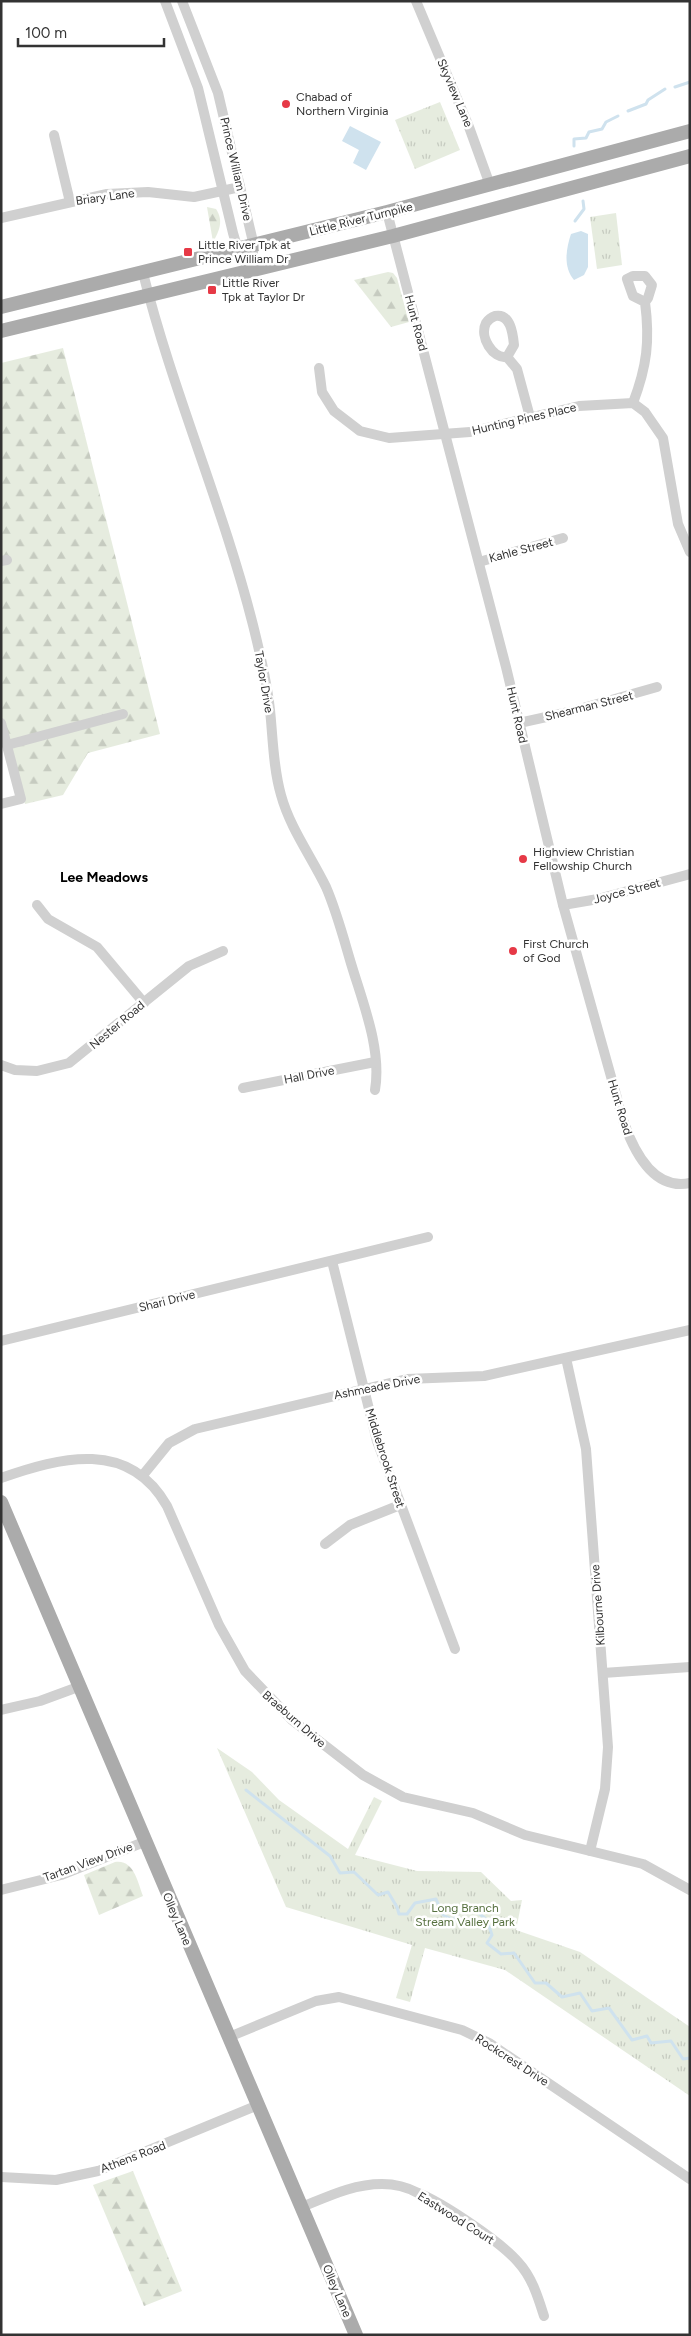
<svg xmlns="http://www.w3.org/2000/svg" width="691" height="2336" font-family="Figtree,sans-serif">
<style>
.forest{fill:url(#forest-firs)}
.park{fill:url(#park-tufts)}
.water{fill:#cfe2ee}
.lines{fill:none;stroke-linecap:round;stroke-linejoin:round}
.stream{stroke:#cfe2ee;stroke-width:3}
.minor{stroke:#d0d0d0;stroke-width:10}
.major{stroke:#ababab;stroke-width:14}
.poi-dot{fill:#e63946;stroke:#fff;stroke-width:2}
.labels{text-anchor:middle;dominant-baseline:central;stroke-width:5;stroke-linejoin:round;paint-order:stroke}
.street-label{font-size:12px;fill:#333;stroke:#fff}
.poi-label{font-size:12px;fill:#333;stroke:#fff;text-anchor:start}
.park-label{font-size:12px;fill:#56703f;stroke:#fff}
.neighbourhood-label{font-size:14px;font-weight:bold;fill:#000;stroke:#fff}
</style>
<defs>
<pattern id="forest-firs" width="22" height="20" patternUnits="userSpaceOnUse" patternTransform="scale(1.25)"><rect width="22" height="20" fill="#e6ecdf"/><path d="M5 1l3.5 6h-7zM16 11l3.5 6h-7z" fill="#c6cbc0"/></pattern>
<pattern id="park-tufts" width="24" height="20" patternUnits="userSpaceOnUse" patternTransform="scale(1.25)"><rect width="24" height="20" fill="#e6ecdf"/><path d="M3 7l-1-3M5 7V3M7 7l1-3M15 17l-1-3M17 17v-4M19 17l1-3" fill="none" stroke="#c6cbc0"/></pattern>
</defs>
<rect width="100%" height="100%" fill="#fff"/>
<g class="forest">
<path d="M207 207 216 209C224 221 219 231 213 242Z"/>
<path d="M388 272 393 273 397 278 409 322 391 327 354 280Z"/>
<path d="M63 348 160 734 88 753 63 795 25 804 1 715V363Z"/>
<path d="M115 1862C134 1859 138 1883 143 1896L99 1915 84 1875Z"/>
<path d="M133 2171 182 2291 144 2306 93 2185Z"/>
</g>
<g class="park">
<path d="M440 102 460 150 415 169 395 120Z"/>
<path d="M616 213 622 265 597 269 590 217Z"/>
<path d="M217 1748 252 1772 279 1800 348 1849 374 1797 382 1801 355 1855 417 1871 481 1872 511 1901 522 1900 516 1930 580 1952 690 2027V2096L505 1970 425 1948 410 2002 396 1998 412 1945 286 1907Z"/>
</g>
<g class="water">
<path d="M350 126 381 142 366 170 353 163 359 150 342 141Z"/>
<path d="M581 231 588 234V267L584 275 574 280C563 267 566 249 571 234Z"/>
</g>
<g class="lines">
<g class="stream">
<path d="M675 87 690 82"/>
<path d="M628 111 646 104 648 100 665 89"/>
<path d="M574 146V139L586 138 589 132 602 129 606 122 618 116"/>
<path d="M575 221 584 209 583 201"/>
<path d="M246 1790 330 1856 340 1873 354 1872 378 1895 388 1892 397 1907 399 1914H407L415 1903 436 1899 443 1915 454 1920 459 1910 469 1905 487 1920 492 1935 487 1943 501 1954 514 1953 535 1983H546L562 1997 580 1993 592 2011 609 2008 632 2040 647 2036 651 2043 671 2041 683 2059 690 2058"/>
</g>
<g class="minor">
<path d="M165 1 198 88 233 233 238 250 250 271"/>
<path d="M182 1 218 93 254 246 250 271"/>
<path d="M416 1 469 127 490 185"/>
<path d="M54 135 70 202"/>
<path d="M387 212 506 667 563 905 624 1123C634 1151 653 1191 690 1183"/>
<path d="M1 218 107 194 148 192 194 197 240 187"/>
<path d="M143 273C173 393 223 506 253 625 260 653 267 682 270 710 273 738 273 767 281 795 290 828 311 856 326 887 336 910 343 936 350 960 362 1001 382 1048 375 1090"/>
<path d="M507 357C493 359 479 337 486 323 488 320 492 317 495 316 511 313 513 335 514 345L507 357 517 369 530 417"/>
<path d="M319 368 322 392 334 411 360 431 389 438 470 432 579 406 633 403 645 412 663 438 678 524 690 552"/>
<path d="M633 403C647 366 650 341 645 302L648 298 652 285 645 276H633L627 279 633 296 645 302"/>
<path d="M1 561 7 560"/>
<path d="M479 562 563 538"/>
<path d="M1 723 21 799 1 804"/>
<path d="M519 723 569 712 657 687"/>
<path d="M7 745 123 714"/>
<path d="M37 905 48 919 97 947 144 1003"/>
<path d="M563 905 598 899 690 874"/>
<path d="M1 1065 15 1070 37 1071 69 1063 189 966 223 951"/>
<path d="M243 1088 375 1062"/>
<path d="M332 1261 377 1441 455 1649"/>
<path d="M1 1341 428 1237"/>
<path d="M566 1358 586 1449 608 1747 605 1789 590 1851"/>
<path d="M143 1475 169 1443 195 1429 407 1379 484 1376 690 1330"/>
<path d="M1 1478C61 1457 129 1439 167 1506L219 1625 245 1671 292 1720 363 1775 403 1797 473 1813 525 1835 643 1864 690 1890"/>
<path d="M325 1544 350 1525 400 1505"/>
<path d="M603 1673 690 1667"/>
<path d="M1 1710 40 1701 78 1687"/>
<path d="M1 1890 61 1875 144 1842"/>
<path d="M229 2037 316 2001 339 1997 462 2030 489 2043 690 2179"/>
<path d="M1 2177 56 2180 98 2171 258 2105"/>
<path d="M302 2207C327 2197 353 2184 382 2184 394 2184 407 2187 418 2193 443 2203 501 2242 518 2262 532 2277 538 2297 544 2316"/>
</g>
<g class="major">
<path d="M1 307 387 212 690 131"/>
<path d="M1 331 393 236 690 156"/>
<path d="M1 1502 356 2335"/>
</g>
</g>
<g class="poi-dot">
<circle cx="286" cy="104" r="5"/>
<rect x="183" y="247" width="10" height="10" rx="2.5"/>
<rect x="207" y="285" width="10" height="10" rx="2.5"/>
<circle cx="523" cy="859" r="5"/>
<circle cx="513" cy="951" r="5"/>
</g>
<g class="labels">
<g class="street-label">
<text transform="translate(455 93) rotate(67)">Skyview Lane</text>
<text transform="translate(236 169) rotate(77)">Prince William Drive</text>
<text transform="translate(105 197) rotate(-8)">Briary Lane</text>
<text transform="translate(361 219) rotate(-14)">Little River Turnpike</text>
<text transform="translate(416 323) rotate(75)">Hunt Road</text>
<text transform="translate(524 419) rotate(-13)">Hunting Pines Place</text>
<text transform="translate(521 550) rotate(-15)">Kahle Street</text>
<text transform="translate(264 682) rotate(80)">Taylor Drive</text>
<text transform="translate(589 706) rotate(-14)">Shearman Street</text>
<text transform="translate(517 715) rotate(77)">Hunt Road</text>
<text transform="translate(627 891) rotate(-15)">Joyce Street</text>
<text transform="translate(117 1025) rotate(-40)">Nester Road</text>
<text transform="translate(309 1075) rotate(-11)">Hall Drive</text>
<text transform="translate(620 1107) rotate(73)">Hunt Road</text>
<text transform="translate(167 1301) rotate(-14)">Shari Drive</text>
<text transform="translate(377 1387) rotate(-11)">Ashmeade Drive</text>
<text transform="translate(385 1458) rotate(72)">Middlebrook Street</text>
<text transform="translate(598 1605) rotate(-94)">Kilbourne Drive</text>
<text transform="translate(294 1719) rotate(41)">Braeburn Drive</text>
<text transform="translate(88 1862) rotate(-20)">Tartan View Drive</text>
<text transform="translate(177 1919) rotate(67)">Olley Lane</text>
<text transform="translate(512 2060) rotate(33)">Rockcrest Drive</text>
<text transform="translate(133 2157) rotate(-21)">Athens Road</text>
<text transform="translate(456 2218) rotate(32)">Eastwood Court</text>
<text transform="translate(337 2291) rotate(67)">Olley Lane</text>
</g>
<g class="poi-label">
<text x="296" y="97">Chabad of<tspan x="296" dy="14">Northern Virginia</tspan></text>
<text x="198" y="245">Little River Tpk at<tspan x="198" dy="14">Prince William Dr</tspan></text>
<text x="222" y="283">Little River<tspan x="222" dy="14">Tpk at Taylor Dr</tspan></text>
<text x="533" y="852">Highview Christian<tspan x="533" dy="14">Fellowship Church</tspan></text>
<text x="523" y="944">First Church<tspan x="523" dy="14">of God</tspan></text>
</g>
<g class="park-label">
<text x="465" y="1908">Long Branch<tspan x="465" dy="14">Stream Valley Park</tspan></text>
</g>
<g class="neighbourhood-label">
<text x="104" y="877">Lee Meadows</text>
</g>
</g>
<rect width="691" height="2336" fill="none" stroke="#333333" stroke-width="5"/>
<path d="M18 38v8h146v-8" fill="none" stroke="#333333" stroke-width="2.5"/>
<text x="25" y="38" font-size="15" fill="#333333" stroke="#ffffff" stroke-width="4" paint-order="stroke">100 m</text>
</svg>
